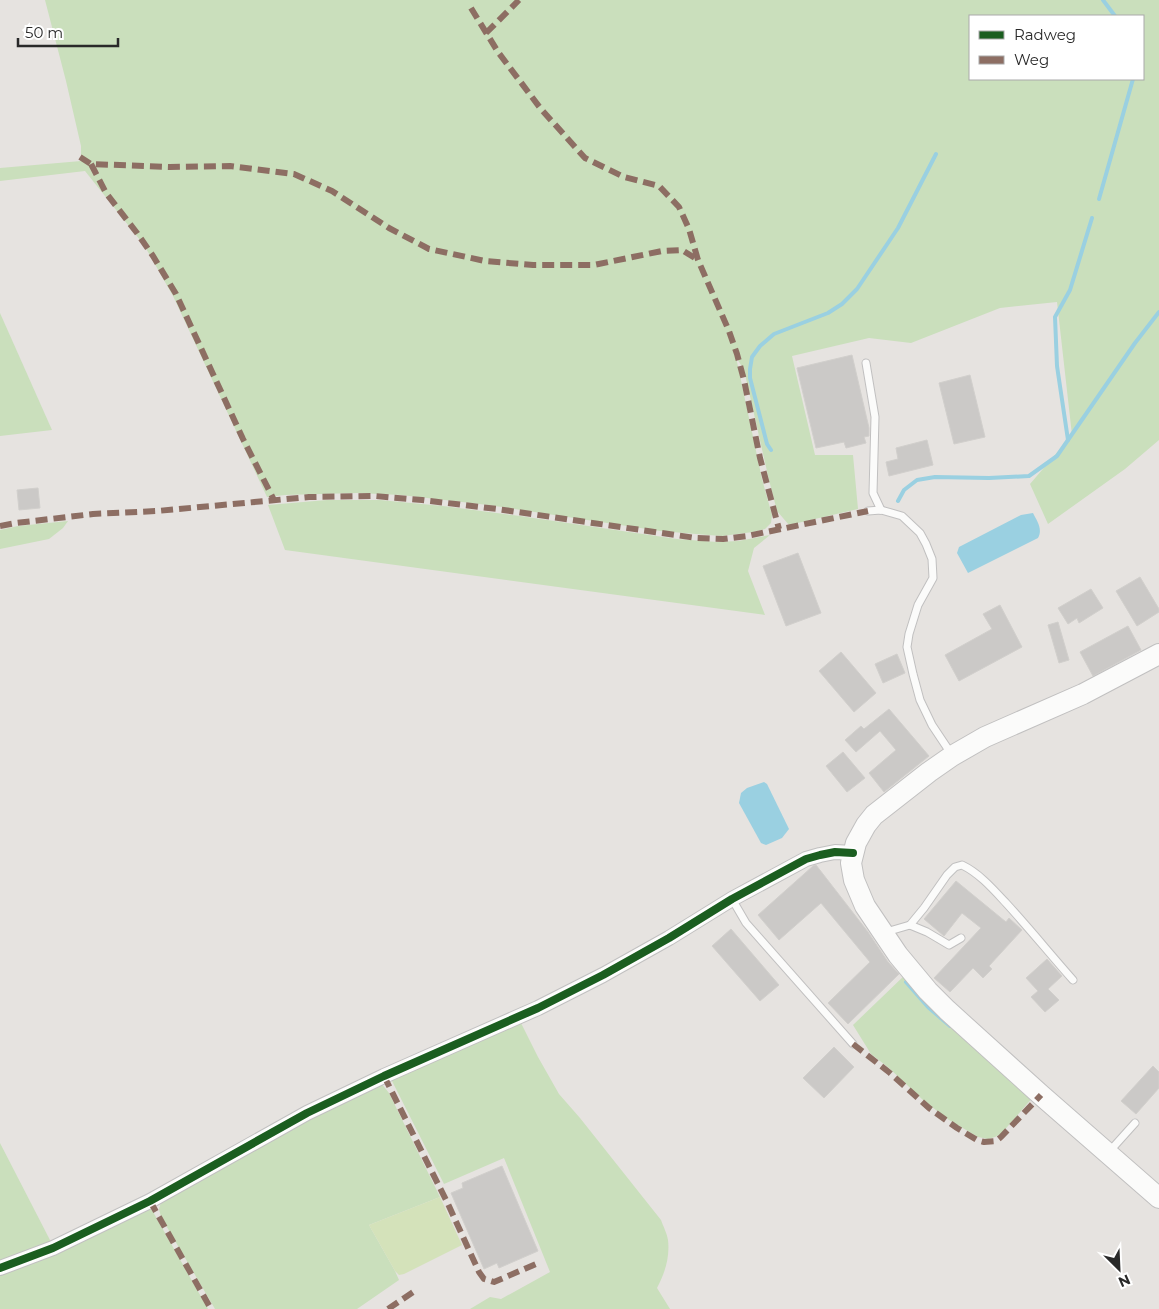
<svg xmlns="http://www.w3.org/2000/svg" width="1159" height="1309" font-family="Montserrat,sans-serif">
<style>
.green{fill:#cadfbc;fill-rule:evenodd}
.pitch{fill:#d4e2ba}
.water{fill:#9ad0e1}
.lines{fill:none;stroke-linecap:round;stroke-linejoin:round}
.stream{stroke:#9ad0e1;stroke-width:4}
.building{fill:#cbc9c7;stroke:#d1cfcc}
.lane-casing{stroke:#c1c0c0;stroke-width:9}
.street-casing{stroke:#c1c0c0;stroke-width:16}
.secondary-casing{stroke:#c1c0c0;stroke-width:22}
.lane{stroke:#fbfbfa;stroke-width:7}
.street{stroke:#fbfbfa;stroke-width:14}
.secondary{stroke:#fbfbfa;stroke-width:20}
.quiet{stroke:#8d6e63;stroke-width:6;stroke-dasharray:12 6;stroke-linecap:butt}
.cycleway-casing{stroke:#fff;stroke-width:11}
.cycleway{stroke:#1b5e20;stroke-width:8}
</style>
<rect width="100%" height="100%" fill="#e6e3e0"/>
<g class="green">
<path d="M45 0H1159V440L1125 469 1048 524 1030 484 1072 435 1057 302 1000 308 911 343 869 338 792 356 815 455H853L858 509 789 525 777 511 769 480 744 370 736 357 762 479 772 515 771 523 765 529 753 532 722 536 708 535 660 531 488 505 401 495 357 493 285 495 267 497 173 296 144 245 85 171 0 181V168L81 161V146L66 81ZM970 16H1143V79H970Z"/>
<path d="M0 313 52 430 0 436Z"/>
<path d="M327 500H380L443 506 520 516 677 539 717 542 738 541 770 535 754 548 748 571 765 615 285 550 268 505Z"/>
<path d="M68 521 63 528 49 539 0 549V530L18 526Z"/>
<path d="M906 974 1034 1096 1001 1134 995 1137 988 1139 978 1137 949 1120 924 1101 889 1068 871 1054 853 1025Z"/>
<path d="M521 1023 538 1057 559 1094 580 1118 661 1220C663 1226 667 1233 668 1240 670 1257 665 1273 657 1288L670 1309H470L490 1297 501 1299 550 1272 504 1158 444 1184 391 1079 509 1027Z"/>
<path d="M381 1083 389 1093 440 1197 369 1225 395 1271 399 1280 357 1309H215L161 1217 159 1209 161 1202 312 1117Z"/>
<path d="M0 1143 51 1242 0 1262Z"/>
<path d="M148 1209 152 1210 208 1309H0V1274Z"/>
</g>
<path class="pitch" d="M440 1197 462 1245 404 1274 399 1275 395 1271 369 1225Z"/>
<g class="water">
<path d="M1033 513C1037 521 1043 529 1038 538L968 573 957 553 959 547 1021 515Z"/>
<path d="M764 782 767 784 789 829 782 838 766 845 761 843 739 803 741 793 747 788Z"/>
</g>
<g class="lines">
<g class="stream">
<path d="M1103 0 1115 16"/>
<path d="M1099 199 1133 79"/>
<path d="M1068 440 1135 343 1159 312"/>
<path d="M771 450 767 444 750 378V369L752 357 760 346 774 334 828 313 842 304 857 289 898 228 936 154"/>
<path d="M898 501 904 490 917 480 935 477 989 478 1029 476 1057 456 1068 440 1057 366 1055 317 1070 290 1092 218"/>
<path d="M906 982 928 1007 950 1026"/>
</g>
</g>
<g class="building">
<path d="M852 355 869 428V436L864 437 866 443 846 448 844 442 816 448 797 368Z"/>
<path d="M970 375 985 437 954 444 939 383Z"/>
<path d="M927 440 933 465 889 476 886 462 898 459 896 448Z"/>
<path d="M38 488 40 508 19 510 17 490Z"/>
<path d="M798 553 821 613 786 626 763 566Z"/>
<path d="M1140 577 1159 609V612L1137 626 1116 591Z"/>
<path d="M1091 589 1103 608 1079 623 1077 618 1068 624 1058 608Z"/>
<path d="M1000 605 1022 647 959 681 945 655 992 629 983 614Z"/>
<path d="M1058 622 1069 660 1059 663 1048 625Z"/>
<path d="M1128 626 1141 650 1093 676 1080 652Z"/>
<path d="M841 652 876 693 854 712 819 671Z"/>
<path d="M897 654 905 673 883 683 875 664Z"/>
<path d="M889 709 929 756 884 792 869 773 896 750 880 731 856 752 845 740 861 726 864 729Z"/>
<path d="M843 752 865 778 847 792 826 766Z"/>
<path d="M816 865 868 932 888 962 899 974 848 1024 828 1003 870 962 821 903 779 940 758 915 813 866Z"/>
<path d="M956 881 1006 922 1009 918 1022 930 989 966 992 969 983 978 973 968 950 992 934 978 981 928 962 913 944 936 924 919Z"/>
<path d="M731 929 779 985 760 1001 712 946Z"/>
<path d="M1047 959 1062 976 1048 989 1059 1000 1045 1012 1031 997 1038 991 1026 978Z"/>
<path d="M834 1047 854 1067 824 1098 803 1078Z"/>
<path d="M1153 1066 1159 1072V1088L1136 1114 1121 1101Z"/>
<path d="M502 1166 538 1251 499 1268 497 1263 484 1269 451 1193 463 1188 462 1183Z"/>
</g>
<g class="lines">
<g class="lane-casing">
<g id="lane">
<path d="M866 363 875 417 873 493 881 510"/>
<path d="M868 511 881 510 902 516 920 533 926 544 932 559 933 578 918 605 909 634 907 647 913 674 920 700 932 725 952 755"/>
<path d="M732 899 746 923 853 1044"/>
<path d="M910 925 924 908 947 875 955 867 962 865C979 873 993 889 1006 903 1029 928 1050 954 1073 980"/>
<path d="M886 932 910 925 927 932 949 945 961 938"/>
<path d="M1108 1153 1135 1123"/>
</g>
</g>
<g class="street-casing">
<path id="street" d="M0 1268 53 1248 150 1201 307 1113 384 1076 538 1008 603 975 669 938 732 899 806 859 820 855 835 852 853 853"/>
</g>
<g class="secondary-casing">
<path id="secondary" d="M1159 654 1083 694 1010 726 985 737 952 756 929 772 874 815 866 825 856 843 851 863 854 880 865 906 898 955 928 991 947 1010 1041 1095 1159 1198"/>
</g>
<use href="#lane" class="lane"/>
<use href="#street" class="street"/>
<use href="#secondary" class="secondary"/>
<g class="quiet">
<path d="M471 8 498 52 541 109 585 158 624 177 659 186 679 207 689 229 698 260 729 331 737 354 744 380 760 458 779 529"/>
<path d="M486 33 519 0"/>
<path d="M80 157 91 164 170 167 230 166 294 174 332 191 389 228 429 249 485 261 533 265H594L662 251 682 250 698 260"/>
<path d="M91 164 106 193 137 233 153 256 176 294 243 439 274 500"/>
<path d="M0 526 16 523 93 514 157 511 309 497 375 496 422 500 497 509 696 538 723 539 747 536 868 511"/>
<path d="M853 1044 890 1073 929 1108 957 1128 977 1140 984 1142 996 1141 1001 1137 1041 1095"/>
<path d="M384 1076 448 1204 479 1272 484 1279 494 1282 536 1264"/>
<path d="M150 1201 211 1309"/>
<path d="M388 1309 416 1290"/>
</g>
<g class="cycleway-casing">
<path id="cycleway" d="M0 1268 53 1248 150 1201 307 1113 384 1076 538 1008 603 975 669 938 732 899 806 859 820 855 835 852 853 853"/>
</g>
<use href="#cycleway" class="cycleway"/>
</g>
<rect x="969" y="15" width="175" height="65" fill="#ffffff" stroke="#a9a9a9"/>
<rect x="979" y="31" width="25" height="8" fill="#1b5e20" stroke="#a9a9a9"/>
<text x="1014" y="40" font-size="15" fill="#292929">Radweg</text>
<rect x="979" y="56" width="25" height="8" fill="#8d6e63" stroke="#a9a9a9"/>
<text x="1014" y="65" font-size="15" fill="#292929">Weg</text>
<g transform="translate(1119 1269) rotate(156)" stroke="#ffffff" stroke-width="4" paint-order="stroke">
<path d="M0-4L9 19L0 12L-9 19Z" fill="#292929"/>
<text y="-8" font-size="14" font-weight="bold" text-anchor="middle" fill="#292929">N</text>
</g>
<path d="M18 38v8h100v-8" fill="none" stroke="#292929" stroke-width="2.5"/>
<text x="25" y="38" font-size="15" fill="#292929" stroke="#ffffff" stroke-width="4" paint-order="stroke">50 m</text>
</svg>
